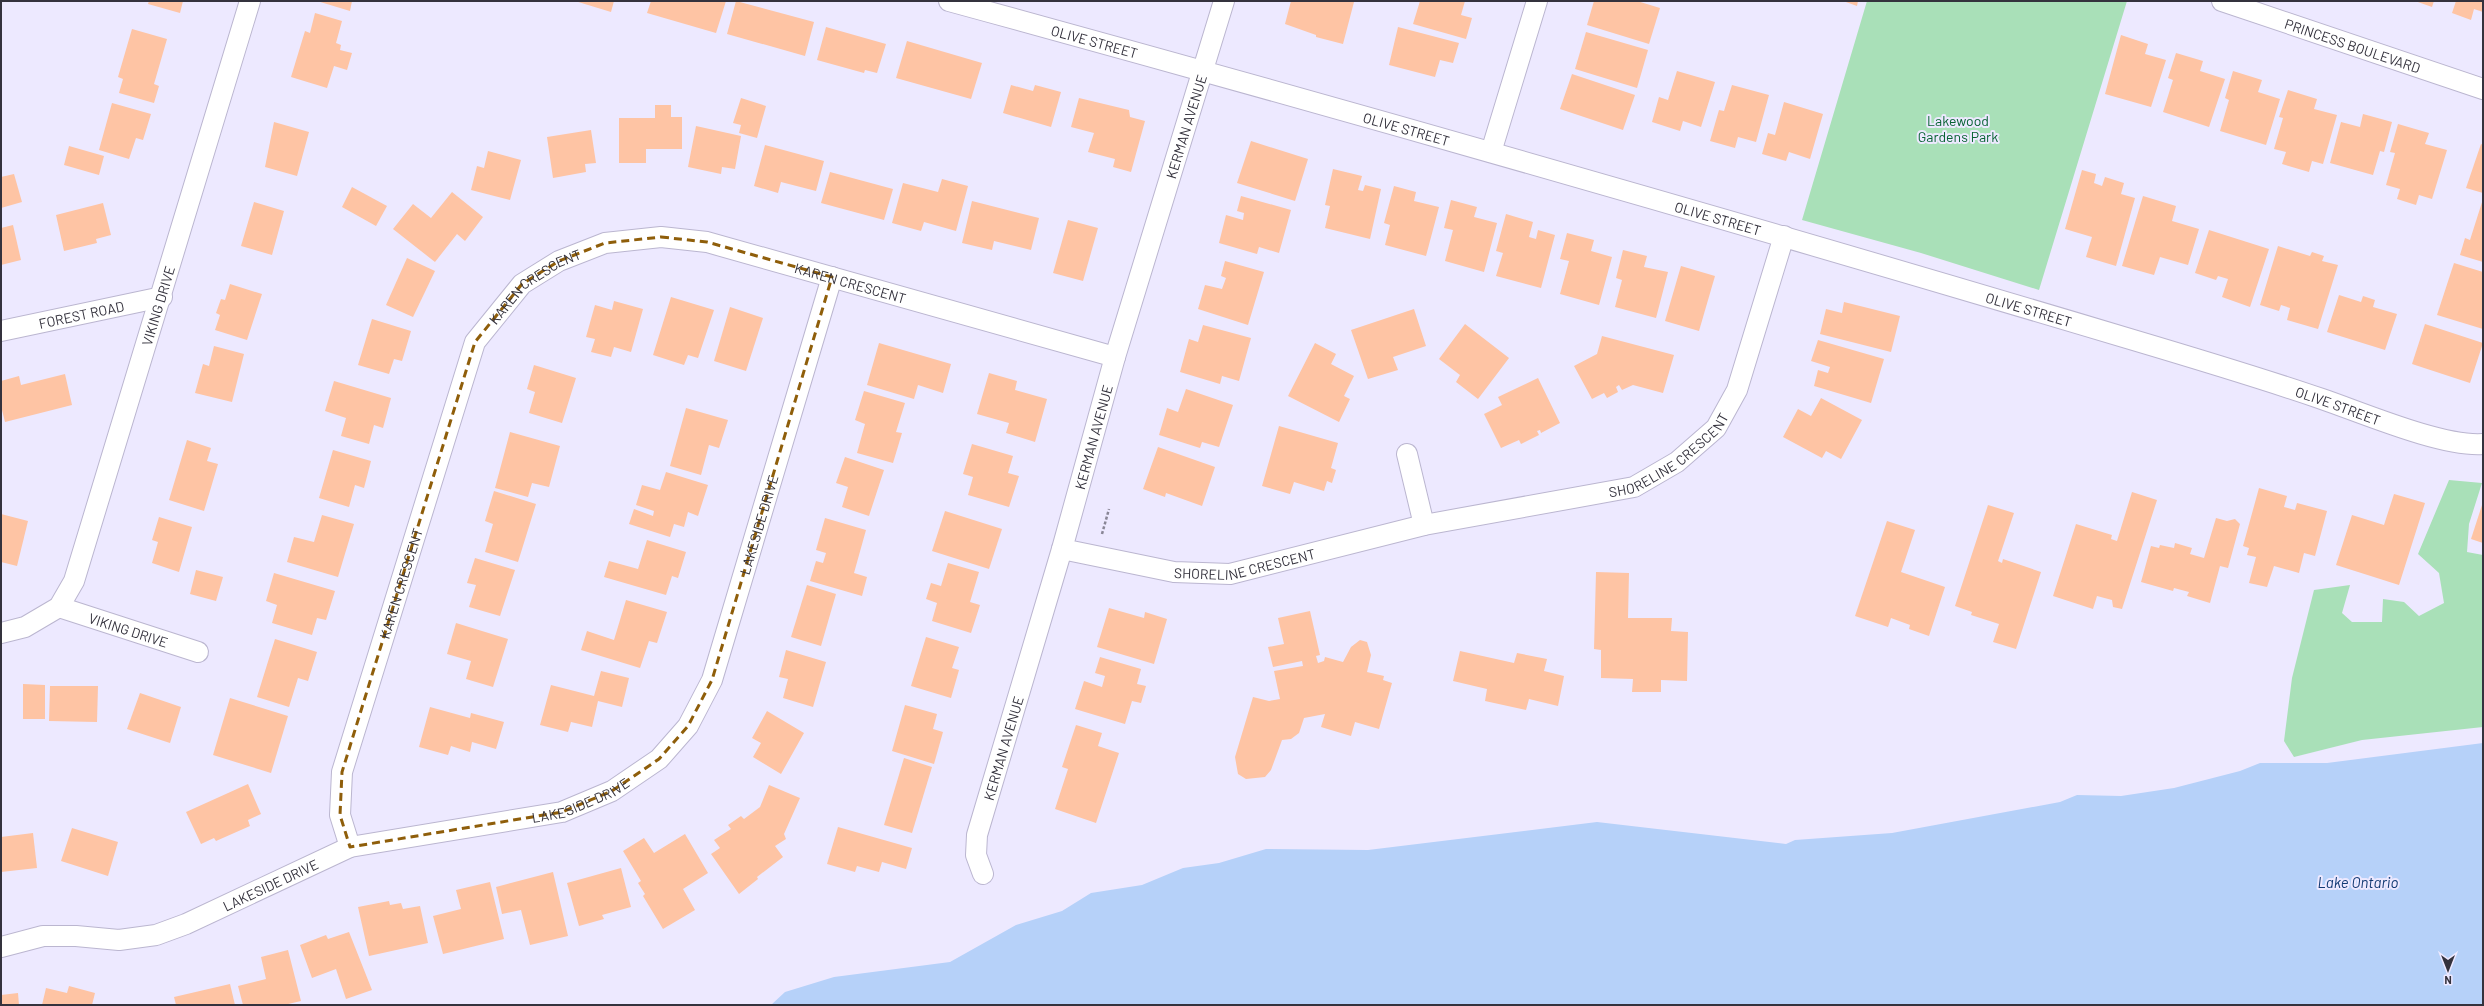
<svg xmlns="http://www.w3.org/2000/svg" width="2484" height="1006" font-family="Barlow,sans-serif">
<style>
.green{fill:#a9e0b8}
.water{fill:#b6d1f9}
.building{fill:#fec4a4}
.lines{fill:none;stroke-linecap:round;stroke-linejoin:round}
.minor-casing{stroke:#bbb6d0;stroke-width:22}
.path{stroke:#898696;stroke-width:2.5;stroke-dasharray:3 2;stroke-linecap:butt}
.minor{stroke:#fff;stroke-width:20}
.marked{fill:none;stroke:#8f5e0a;stroke-width:3;stroke-dasharray:8 5;stroke-linejoin:round}
.labels{text-anchor:middle;dominant-baseline:central;stroke-width:4;stroke-linejoin:round;paint-order:stroke}
.street-label{font-size:14px;fill:#34323d;stroke:#ede9ff}
.park-label{font-size:14px;fill:#086334;stroke:#ede9ff}
.water-label{font-size:15px;font-style:italic;fill:#123a74;stroke:#ede9ff}
</style>
<rect width="100%" height="100%" fill="#ede9ff"/>
<g class="green">
<path d="M1867 1H2127L2039 290 1921 253 1802 220Z"/>
<path d="M2449 480 2482 483 2469 524 2467 552 2483 555V727L2362 740 2294 757 2284 741 2292 678 2314 590 2350 585 2342 613 2352 622H2382L2383 599 2404 602 2419 616 2444 603 2439 573 2418 554Z"/>
</g>
<path class="water" d="M2483 743V1005H771L785 992 834 977 950 962 1016 925 1062 911 1091 893 1142 885 1183 868 1219 863 1266 849 1368 850 1597 822 1786 844 1795 840 1892 833 2060 802 2077 795 2121 796 2174 788 2240 771 2260 763H2327Z"/>
<g class="building">
<path d="M149 1H183L180 13 148 4Z"/>
<path d="M317 1H352L350 11Z"/>
<path d="M575 1H614L611 12Z"/>
<path d="M651 1H726L716 33 647 13Z"/>
<path d="M736 1 814 22 805 56 727 34Z"/>
<path d="M1291 1 1354 2 1343 44 1316 37V35L1285 24Z"/>
<path d="M1420 1H1465L1461 15 1472 18 1466 39 1413 24Z"/>
<path d="M1594 1H1637L1660 8 1649 44 1587 25Z"/>
<path d="M1843 1H1858L1857 6Z"/>
<path d="M2415 1H2434L2432 7Z"/>
<path d="M2456 1H2483V12L2474 9 2471 20 2452 13Z"/>
<path d="M315 13 342 21 336 43 341 45 340 50 352 53 347 70 334 66 327 88 291 77 305 31 310 33Z"/>
<path d="M826 27 886 44 877 73 865 70 864 73 817 60Z"/>
<path d="M1398 27 1459 43 1453 63 1440 60 1435 77 1389 65Z"/>
<path d="M132 29 167 39 154 84 159 86 154 103 119 93 123 79 118 77Z"/>
<path d="M1586 32 1648 50 1637 88 1575 69Z"/>
<path d="M2121 35 2148 44 2145 54 2166 60 2151 107 2105 94Z"/>
<path d="M907 41 982 63 971 99 896 78Z"/>
<path d="M2176 53 2203 61 2200 71 2225 79 2209 127 2163 112 2173 80 2168 78Z"/>
<path d="M1677 71 1715 82 1701 127 1683 121 1680 131 1652 122 1659 97 1668 100Z"/>
<path d="M2233 71 2262 80 2258 92 2280 99 2266 145 2220 131 2229 100 2225 98Z"/>
<path d="M1572 74 1635 95 1623 130 1560 109Z"/>
<path d="M1011 85 1033 91 1035 85 1061 92 1051 127 1003 113Z"/>
<path d="M1732 85 1769 95 1756 142 1738 137 1735 148 1710 141 1719 110 1724 111Z"/>
<path d="M2288 90 2317 99 2314 109 2337 115 2323 164 2312 161 2309 172 2282 164 2286 152 2274 149 2283 118 2279 117Z"/>
<path d="M741 98 766 106 757 138 739 133 741 125 733 123Z"/>
<path d="M1079 98 1129 110 1130 117 1145 121 1131 172 1113 167 1115 159 1088 152 1094 133 1071 127Z"/>
<path d="M1784 102 1823 114 1810 159 1789 152 1786 161 1762 154 1768 133 1775 135Z"/>
<path d="M112 103 151 114 143 140 136 138 129 159 99 150Z"/>
<path d="M655 105H671V117H682V149H646V163H619V118H655Z"/>
<path d="M2363 114 2392 122 2384 152 2380 151 2373 175 2330 163 2341 122 2360 127Z"/>
<path d="M274 122 309 132 297 176 265 167Z"/>
<path d="M2398 124 2429 133 2425 144 2447 150 2432 199 2419 195 2416 205 2397 199 2400 189 2386 185 2395 153 2390 152Z"/>
<path d="M696 126 741 136 735 169 722 167 721 174 688 167Z"/>
<path d="M591 130 596 163 585 164 586 172 553 178 547 137Z"/>
<path d="M1251 141 1308 159 1295 201 1237 183Z"/>
<path d="M2481 144 2483 145V193L2466 188Z"/>
<path d="M765 145 824 161 816 191 781 182 778 193 754 186Z"/>
<path d="M69 146 104 156 99 175 64 165Z"/>
<path d="M488 151 521 160 510 200 471 190 477 166 484 168Z"/>
<path d="M1333 169 1362 176 1358 190 1363 191 1365 185 1381 189 1370 239 1325 228 1330 206 1325 205Z"/>
<path d="M2082 170 2096 174 2094 183 2102 186 2105 177 2124 183 2121 194 2135 198 2116 266 2086 257 2092 237 2065 229Z"/>
<path d="M830 172 893 189 884 220 821 203Z"/>
<path d="M14 174 22 202 1 208V177Z"/>
<path d="M942 179 968 186 956 231 924 222 921 231 892 223 903 183 938 192Z"/>
<path d="M1394 186 1416 192 1414 201 1439 207 1426 256 1385 245 1390 225 1384 223Z"/>
<path d="M352 187 387 206 376 226 342 207Z"/>
<path d="M452 192 483 217 465 241 457 234 435 262 393 229 413 204 431 218Z"/>
<path d="M1241 196 1291 210 1279 253 1259 247 1257 254 1219 243 1226 215 1243 220 1244 213 1237 211Z"/>
<path d="M2143 196 2176 206 2172 221 2199 229 2188 265 2160 257 2154 275 2122 266Z"/>
<path d="M2483 199V262L2460 255 2465 238 2470 240Z"/>
<path d="M1451 200 1477 207 1474 217 1497 223 1484 272 1445 261 1453 230 1444 228Z"/>
<path d="M972 201 1039 218 1031 250 994 241 992 250 962 243Z"/>
<path d="M254 202 284 211 272 255 241 246Z"/>
<path d="M103 203 111 235 96 239 97 243 64 251 56 215Z"/>
<path d="M1506 214 1533 222 1529 237 1536 239 1538 230 1555 235 1541 288 1496 276 1503 253 1496 251Z"/>
<path d="M1068 220 1098 228 1083 281 1053 273Z"/>
<path d="M13 225 21 260 1 265V228Z"/>
<path d="M2209 230 2269 249 2250 307 2222 297 2228 279 2218 276 2216 280 2195 273Z"/>
<path d="M1567 233 1594 240 1591 251 1612 257 1599 305 1560 294 1569 261 1560 259Z"/>
<path d="M2278 246 2310 256 2312 252 2324 256 2322 261 2338 265 2318 329 2287 320 2290 308 2281 305 2279 311 2260 305Z"/>
<path d="M1623 250 1647 256 1644 267 1668 272 1656 318 1615 307 1622 280 1616 278Z"/>
<path d="M407 258 435 271 413 317 386 305Z"/>
<path d="M1225 261 1264 272 1248 325 1198 309 1205 285 1222 289 1226 278 1221 276Z"/>
<path d="M2454 263 2483 272V329L2437 315Z"/>
<path d="M1681 266 1715 276 1699 331 1665 321Z"/>
<path d="M230 284 262 294 247 340 215 330 220 315 216 313 221 299 225 300Z"/>
<path d="M2339 295 2361 302 2363 296 2375 300 2373 307 2397 314 2385 350 2327 332Z"/>
<path d="M671 297 714 310 698 358 688 355 684 365 653 355Z"/>
<path d="M614 301 643 309 631 352 614 347 611 357 591 352 595 339 586 337 595 305 612 310Z"/>
<path d="M1844 302 1900 316 1891 352 1820 334 1826 309 1842 313Z"/>
<path d="M730 307 763 318 746 371 714 361Z"/>
<path d="M1414 309 1426 346 1393 357 1398 370 1368 379 1351 330Z"/>
<path d="M372 319 411 331 402 361 394 359 389 374 358 365Z"/>
<path d="M1465 324 1509 358 1478 399 1456 382 1460 375 1439 359Z"/>
<path d="M2425 324 2483 343 2470 383 2412 364Z"/>
<path d="M1203 325 1251 338 1239 381 1222 376 1220 384 1180 372 1189 339 1198 342Z"/>
<path d="M1602 336 1674 355 1663 393 1633 385 1622 390 1619 385 1616 387 1618 392 1607 398 1604 393 1592 399 1574 366 1597 354Z"/>
<path d="M1818 340 1884 359 1871 403 1814 386 1818 370 1828 373 1830 367 1811 361Z"/>
<path d="M879 343 951 364 943 393 918 385 914 399 867 385Z"/>
<path d="M1315 343 1336 354 1331 364 1354 376 1344 396 1350 399 1339 422 1288 396Z"/>
<path d="M214 346 244 354 232 402 195 393 203 364 209 366Z"/>
<path d="M534 365 576 378 562 423 529 413 535 392 527 389Z"/>
<path d="M989 373 1017 381 1015 390 1047 399 1035 442 1006 433 1009 423 977 414Z"/>
<path d="M65 374 72 405 5 422 1 406V381L19 376 21 385Z"/>
<path d="M1538 378 1560 423 1541 433 1540 430 1537 431 1539 435 1521 444 1519 440 1501 448 1484 414 1502 405 1498 397Z"/>
<path d="M334 381 391 398 383 428 374 425 369 444 341 436 346 418 325 411Z"/>
<path d="M1186 389 1233 405 1219 447 1202 442 1200 448 1159 435 1167 408 1178 412Z"/>
<path d="M864 391 905 403 896 432 902 433 893 463 857 453 865 424 855 420Z"/>
<path d="M1821 398 1862 420 1841 459 1826 451 1822 458 1783 437 1798 409 1811 416Z"/>
<path d="M686 408 728 420 719 448 709 445 701 475 670 466Z"/>
<path d="M1279 426 1338 443 1331 468 1336 470 1332 483 1327 481 1324 491 1294 482 1290 494 1262 486Z"/>
<path d="M510 432 560 446 549 487 532 483 528 497 495 488Z"/>
<path d="M187 440 211 448 207 461 218 464 204 511 169 500Z"/>
<path d="M972 444 1013 456 1008 473 1019 476 1009 507 968 495 973 477 963 474Z"/>
<path d="M1158 447 1215 467 1202 506 1166 493 1165 497 1143 489Z"/>
<path d="M333 450 371 461 364 488 355 485 349 507 319 498Z"/>
<path d="M845 457 884 470 869 516 842 507 848 487 836 483Z"/>
<path d="M666 472 708 485 698 516 688 512 684 527 674 524 670 537 629 524 634 509 653 516 654 511 636 505 642 485 660 490Z"/>
<path d="M2259 488 2287 496 2284 507 2295 510 2297 503 2327 511 2315 556 2304 553 2299 573 2274 566 2267 587 2249 583 2256 557 2247 555 2249 548 2243 546Z"/>
<path d="M494 491 536 504 518 562 485 552 493 524 485 521Z"/>
<path d="M2132 492 2157 500 2122 609 2113 607 2112 600 2097 596 2093 609 2053 596 2076 524 2112 535 2111 539 2117 541Z"/>
<path d="M2394 494 2425 503 2399 585 2336 565 2352 515 2384 525Z"/>
<path d="M1988 505 2014 513 1998 561 2002 563 2003 559 2041 572 2016 649 1993 642 1999 624 1971 615 1972 612 1955 606Z"/>
<path d="M2482 505H2483V543L2471 539Z"/>
<path d="M945 511 1002 529 989 569 932 551Z"/>
<path d="M1 514 28 521 17 566 1 562Z"/>
<path d="M322 515 354 524 338 577 287 562 294 537 314 542Z"/>
<path d="M159 517 192 527 179 572 152 563 158 542 152 540Z"/>
<path d="M825 518 866 530 854 573 867 577 862 596 810 581 816 561 823 563 826 553 816 550Z"/>
<path d="M2216 518 2227 521 2235 519 2240 524 2228 568 2220 566 2210 603 2187 596 2189 592 2174 588 2173 591 2141 582 2151 546 2159 548 2160 545 2174 548 2175 543 2192 548 2190 554 2204 558Z"/>
<path d="M1887 521 1915 530 1901 572 1945 587 1929 636 1909 629 1910 625 1891 618 1888 627 1855 616Z"/>
<path d="M647 540 686 552 678 578 672 576 666 595 604 577 609 561 638 569Z"/>
<path d="M475 558 515 570 500 616 469 607 476 585 467 583Z"/>
<path d="M948 563 979 572 970 602 980 605 971 633 932 621 937 603 926 599 931 583 941 586Z"/>
<path d="M196 570 223 577 216 601 190 594Z"/>
<path d="M1596 572 1629 573 1628 618H1672L1671 631 1688 632 1687 681 1661 680V692H1632L1633 679 1601 678V650L1594 649Z"/>
<path d="M274 573 335 591 326 620 317 618 312 635 272 623 277 605 266 601Z"/>
<path d="M807 585 836 594 821 646 791 637Z"/>
<path d="M626 600 667 612 657 643 649 641 640 668 581 650 587 631 614 640Z"/>
<path d="M1109 608 1144 618 1145 612 1167 619 1154 664 1097 647Z"/>
<path d="M1310 611 1320 655 1316 656 1318 663 1324 661 1325 657 1343 662 1351 647 1360 640 1367 642 1371 655 1367 672 1384 676 1383 680 1392 683 1379 729 1355 722 1351 736 1321 727 1325 714 1304 718 1299 733 1291 739 1282 740 1271 770 1265 777 1246 779 1238 774 1235 757 1253 697 1269 701 1280 699 1274 671 1303 666 1302 661 1273 667 1268 647 1284 644 1278 618Z"/>
<path d="M456 623 508 639 493 687 466 679 471 661 447 654Z"/>
<path d="M926 637 959 647 952 668 959 670 951 698 911 686Z"/>
<path d="M275 639 317 652 308 681 298 678 289 707 257 697Z"/>
<path d="M786 650 826 662 813 707 783 698 788 679 779 677Z"/>
<path d="M1460 651 1514 663 1517 653 1547 659 1544 671 1564 676 1558 706 1529 699 1526 710 1485 701 1487 689 1453 681Z"/>
<path d="M1100 657 1141 669 1137 684 1146 686 1141 703 1132 701 1125 724 1075 709 1084 681 1102 687 1105 676 1095 673Z"/>
<path d="M601 671 629 678 622 707 598 701 592 727 571 722 568 732 540 725 551 685 594 696Z"/>
<path d="M23 684 45 685V719H23Z"/>
<path d="M50 686H98L97 722 49 721Z"/>
<path d="M140 693 181 707 170 743 127 729Z"/>
<path d="M230 698 288 716 271 773 213 755Z"/>
<path d="M905 705 937 714 933 729 943 732 934 764 892 751Z"/>
<path d="M430 707 470 718 471 713 504 722 496 749 472 742 470 752 451 746 448 755 419 747Z"/>
<path d="M767 711 804 733 781 774 753 757 761 743 752 738Z"/>
<path d="M1076 725 1102 733 1098 746 1119 753 1096 823 1055 809 1068 769 1062 767Z"/>
<path d="M904 758 932 767 912 833 884 825Z"/>
<path d="M248 784 261 814 248 820 250 826 216 841 214 838 201 844 186 812Z"/>
<path d="M769 785 800 798 784 834 786 839 775 846 783 857 757 877 758 879 739 894 711 854 720 848 714 840 731 829 728 825 741 816 744 819 760 807Z"/>
<path d="M838 827 912 848 906 869 882 862 879 872 857 866 855 872 827 864Z"/>
<path d="M72 828 118 842 108 876 61 861Z"/>
<path d="M33 833 37 868 1 872V837Z"/>
<path d="M685 834 708 873 683 889 695 910 663 929 643 896 645 894 638 883 641 881 623 851 644 838 654 853Z"/>
<path d="M621 868 631 907 602 915 604 919 579 926 567 883Z"/>
<path d="M553 872 568 936 530 945 521 910 502 914 496 887Z"/>
<path d="M490 882 504 939 443 954 433 916 461 909 456 890Z"/>
<path d="M389 901 390 905 401 903 403 909 420 906 428 943 369 956 358 907Z"/>
<path d="M349 932 372 990 346 999 336 969 312 978 300 945 326 935 328 939Z"/>
<path d="M288 950 301 1001 284 1005H243L238 986 266 979 261 957Z"/>
<path d="M230 984 235 1005H176L174 997Z"/>
<path d="M69 986 95 993 92 1005H42L46 988 67 993Z"/>
<path d="M18 993 19 1005H1V995Z"/>
</g>
<g class="lines">
<g class="minor-casing">
<g id="minor">
<path id="s1" d="M949 1C1344 109 1738 222 2130 339 2194 358 2258 377 2322 399 2363 413 2442 447 2483 444"/>
<path id="s2" d="M2222 1 2483 89"/>
<path d="M1491 152 1537 1"/>
<path id="s3" d="M1 331 162 297"/>
<path d="M1407 454 1424 525"/>
<path id="s4" d="M1062 549 1174 572 1230 574 1424 525 1634 487 1677 462 1716 428 1737 390 1784 236"/>
<path id="s5" d="M59 607 198 652"/>
<path id="s6" d="M1 633 25 627 59 607 74 581 250 1"/>
<path id="s7" d="M350 847 340 815 342 772 475 342 522 284 559 261 605 243 661 237 707 242 1115 357"/>
<path id="s8" d="M983 874 976 855 977 835 1062 549 1115 357 1224 1"/>
<path id="s9" d="M1 947 43 936H76L119 940 156 935 186 924 350 847 562 812 612 791 659 759 688 726 712 680 832 277"/>
</g>
</g>
<path class="path" d="M1102 534 1109 509"/>
<use href="#minor" class="minor"/>
</g>
<path class="marked" d="M661 237 707 242 832 277 712 680 688 726 659 759 612 791 562 812 350 847 340 815 342 772 475 342 522 284 559 261 605 243Z"/>
<g class="labels">
<g class="street-label">
<text stroke="none"><textPath href="#s1" startOffset="151">OLIVE STREET</textPath></text>
<text stroke="none"><textPath href="#s2" startOffset="138">PRINCESS BOULEVARD</textPath></text>
<text stroke="none"><textPath href="#s8" startOffset="779">KERMAN AVENUE</textPath></text>
<text stroke="none"><textPath href="#s1" startOffset="475">OLIVE STREET</textPath></text>
<text stroke="none"><textPath href="#s1" startOffset="799">OLIVE STREET</textPath></text>
<text stroke="none"><textPath href="#s7" startOffset="946">KAREN CRESCENT</textPath></text>
<text stroke="none"><textPath href="#s7" startOffset="610">KAREN CRESCENT</textPath></text>
<text stroke="none"><textPath href="#s6" startOffset="382">VIKING DRIVE</textPath></text>
<text stroke="none"><textPath href="#s1" startOffset="1123">OLIVE STREET</textPath></text>
<text stroke="none"><textPath href="#s3" startOffset="82">FOREST ROAD</textPath></text>
<text stroke="none"><textPath href="#s1" startOffset="1447">OLIVE STREET</textPath></text>
<text stroke="none"><textPath href="#s8" startOffset="455">KERMAN AVENUE</textPath></text>
<text stroke="none"><textPath href="#s4" startOffset="630">SHORELINE CRESCENT</textPath></text>
<text stroke="none"><textPath href="#s9" startOffset="954">LAKESIDE DRIVE</textPath></text>
<text stroke="none"><textPath href="#s4" startOffset="186">SHORELINE CRESCENT</textPath></text>
<text stroke="none"><textPath href="#s7" startOffset="274">KAREN CRESCENT</textPath></text>
<text stroke="none"><textPath href="#s5" startOffset="73">VIKING DRIVE</textPath></text>
<text stroke="none"><textPath href="#s8" startOffset="131">KERMAN AVENUE</textPath></text>
<text stroke="none"><textPath href="#s9" startOffset="606">LAKESIDE DRIVE</textPath></text>
<text stroke="none"><textPath href="#s9" startOffset="282">LAKESIDE DRIVE</textPath></text>
</g>
<g class="park-label">
<text x="1958" y="120">Lakewood<tspan x="1958" dy="16">Gardens Park</tspan></text>
</g>
<g class="water-label">
<text x="2358" y="882">Lake Ontario</text>
</g>
</g>
<rect width="2484" height="1006" fill="none" stroke="#34323d" stroke-width="4"/>
<g transform="translate(2448 970) rotate(180)" stroke="#ede9ff" stroke-width="3" paint-order="stroke">
<path d="M0-3L7 15L0 10L-7 15Z" fill="#34323d"/>
<text y="-6" font-size="11" font-weight="bold" text-anchor="middle" fill="#34323d">N</text>
</g>
</svg>
